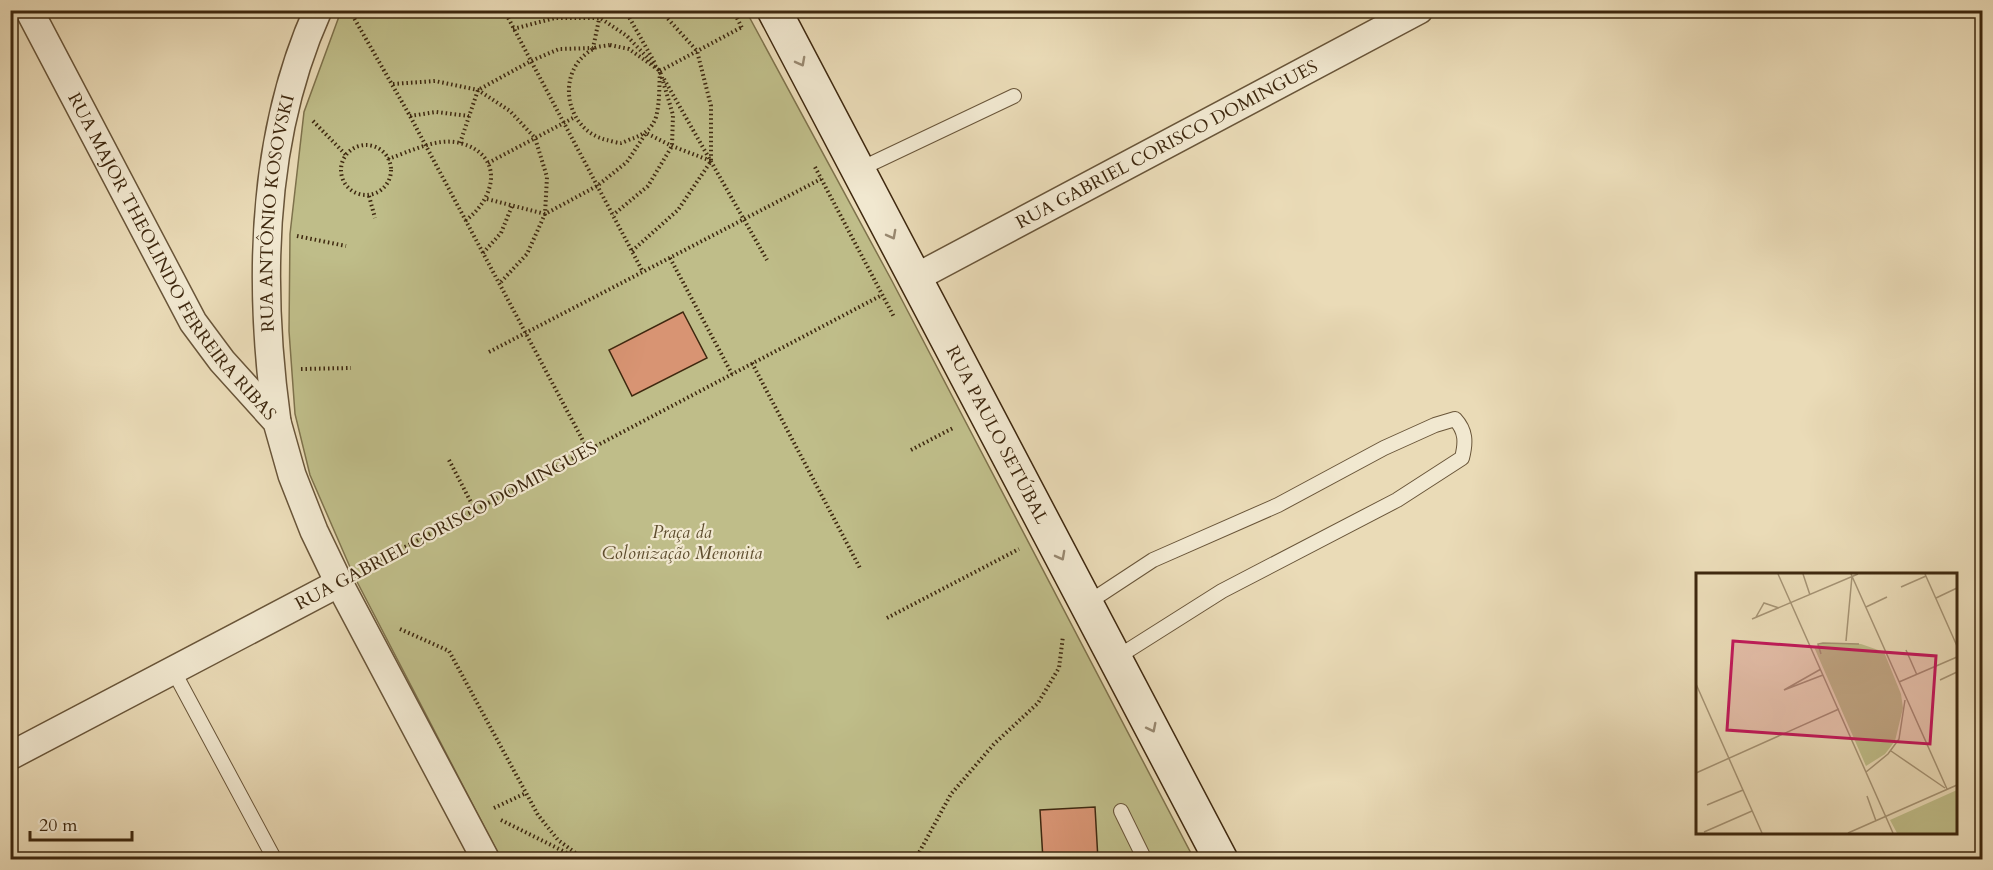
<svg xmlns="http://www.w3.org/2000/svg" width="1993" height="870" font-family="Cardo,serif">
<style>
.green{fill:#bfbd89;stroke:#7e724c;stroke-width:1.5}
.building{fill:#d89473;stroke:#3e280f;stroke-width:1.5}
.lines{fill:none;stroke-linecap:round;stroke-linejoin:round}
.lane-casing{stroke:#695539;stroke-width:16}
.street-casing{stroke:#695539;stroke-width:30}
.secondary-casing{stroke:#3e280f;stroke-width:36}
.path{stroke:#3e280f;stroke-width:4;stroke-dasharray:1.5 3;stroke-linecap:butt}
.lane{stroke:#f1e8d0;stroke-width:14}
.street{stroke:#f1e8d0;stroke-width:27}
.secondary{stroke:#f1e8d0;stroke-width:33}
.oneway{stroke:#988870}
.labels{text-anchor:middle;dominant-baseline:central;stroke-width:4.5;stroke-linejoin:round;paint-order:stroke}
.street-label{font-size:18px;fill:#3e280f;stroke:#f1e8d0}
.park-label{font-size:18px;font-style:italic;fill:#5e4d2e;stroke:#f1e8d0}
.inset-road{fill:none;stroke:#a59374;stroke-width:1.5}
.view{fill:#c2185b;fill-opacity:0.15;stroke:#c2185b;stroke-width:3}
.inset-edge{fill:none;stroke:#3e280f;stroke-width:3}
</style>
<rect width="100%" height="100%" fill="#eadbb7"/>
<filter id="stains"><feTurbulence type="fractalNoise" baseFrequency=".00333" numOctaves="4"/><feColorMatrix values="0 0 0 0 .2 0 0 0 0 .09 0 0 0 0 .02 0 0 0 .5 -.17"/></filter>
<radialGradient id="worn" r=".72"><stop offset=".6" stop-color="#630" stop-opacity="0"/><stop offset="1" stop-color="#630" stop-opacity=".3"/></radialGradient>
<path class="green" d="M341 11H746L892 281 1194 859H501L353 574 310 475 295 414 289 331 290 234 304 112Z"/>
<g class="building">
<path d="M683 312 707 358 632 396 609 350Z"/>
<path d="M1095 807 1098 860H1043L1040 810Z"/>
</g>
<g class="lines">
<g class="lane-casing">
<g id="lane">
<path d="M858 170 1014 96"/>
<path d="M1086 604 1153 560 1278 505 1384 448 1435 425 1455 419C1466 431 1466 442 1462 458L1397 500 1222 591 1116 658"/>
<path d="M173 670 275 860"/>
<path d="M1121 811 1145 860"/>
</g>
</g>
<g class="street-casing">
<g id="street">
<path id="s1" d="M29 10 193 322 222 361 277 422 292 475 314 531 339 583 486 860"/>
<path id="s2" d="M915 278 1419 10"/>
<path id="s3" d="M277 422C258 285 260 139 318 10"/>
<path d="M10 756 339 583"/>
</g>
</g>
<g class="secondary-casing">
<g id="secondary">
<path id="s4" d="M774 10 1221 860"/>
</g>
</g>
<g class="path">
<path d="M504 10 643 272"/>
<path d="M625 10 656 65"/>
<path d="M733 10 742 28"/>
<path d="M350 11 410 116 588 450"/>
<path d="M513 29 555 18H600L627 36 660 71 673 115 672 146 648 186 613 215"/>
<path d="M610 45 629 49 660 71C659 86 660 102 656 117 652 129 644 134 634 138 630 139 625 142 621 143 617 143 611 141 607 140 565 131 554 71 593 49 597 46 605 46 610 45Z"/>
<path d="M660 71 742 27"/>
<path d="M664 79 767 260"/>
<path d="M393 84 435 81 478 90 510 111 535 138 547 177 545 214 527 254 499 284"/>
<path d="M410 116 436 112 469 116"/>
<path d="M313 121 346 155"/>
<path d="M460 143 478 90 531 61 559 49 593 48 601 10"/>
<circle cx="366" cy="170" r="25"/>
<path d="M388 159C409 152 437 137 460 143 505 155 496 198 465 221"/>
<path d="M488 163 575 117"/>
<path d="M815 167 894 317"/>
<path d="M369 196 375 218"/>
<path d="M487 199 545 214 597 186 627 162 646 133 672 146 711 161"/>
<path d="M297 236 346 246"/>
<path d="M632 251 678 210 711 161V106L697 51 660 10"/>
<path d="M483 253 501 233 512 206"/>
<path d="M670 258 732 374"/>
<path d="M489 352 821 179"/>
<path d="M752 363 861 570"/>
<path d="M301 369 351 368"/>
<path d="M911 450 953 428"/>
<path d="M449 460 475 510"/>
<path d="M365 568 882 295"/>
<path d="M887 618 1019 549"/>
<path d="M400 629 449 651 538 815 558 840 585 860"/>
<path d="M494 808 526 793"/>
<path d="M501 820 581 860"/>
<path d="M915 860 951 794 994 744 1038 703 1059 668 1063 636"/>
</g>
<use href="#lane" class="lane"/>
<use href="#street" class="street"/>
<use href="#secondary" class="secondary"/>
</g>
<defs><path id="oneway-chevron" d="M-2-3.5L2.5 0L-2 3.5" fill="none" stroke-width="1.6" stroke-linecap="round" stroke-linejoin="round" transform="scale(1.5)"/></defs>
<g class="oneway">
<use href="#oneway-chevron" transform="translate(801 62) rotate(62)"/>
<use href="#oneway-chevron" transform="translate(892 235) rotate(62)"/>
<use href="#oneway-chevron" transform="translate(1061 556) rotate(62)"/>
<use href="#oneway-chevron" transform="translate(1152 728) rotate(63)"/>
</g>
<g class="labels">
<g class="street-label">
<text stroke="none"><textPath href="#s2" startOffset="285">RUA GABRIEL CORISCO DOMINGUES</textPath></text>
<text stroke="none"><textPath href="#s3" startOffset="210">RUA ANTÔNIO KOSOVSKI</textPath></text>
<text stroke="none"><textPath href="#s1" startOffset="286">RUA MAJOR THEOLINDO FERREIRA RIBAS</textPath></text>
<text stroke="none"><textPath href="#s4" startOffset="480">RUA PAULO SETÚBAL</textPath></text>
<text transform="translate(446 526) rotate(-28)">RUA GABRIEL CORISCO DOMINGUES</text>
</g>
<g class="park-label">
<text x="682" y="532">Praça da<tspan x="682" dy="21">Colonização Menonita</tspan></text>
</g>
</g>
<g transform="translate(1696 573)">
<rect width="261" height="261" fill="#eadbb7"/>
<path d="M127 70 165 71 188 79 205 121 207 135 199 168 189 181 170 193 118 74ZM261 217V260H201L194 247Z" fill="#bfbd89"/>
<path class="inset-road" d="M82 1 197 260M107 1 114 22M155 1 251 216M229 1 261 73M205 14 230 3M240 25 261 15M170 34 191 24M60 44 68 30 83 35M56 46 162 1M150 68 156 3M210 77 221 102M125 81 122 71 127 70 163 71M125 96 88 117 127 102M244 107 261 99M203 109 261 84M0 111 66 260M195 178 249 215M170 199 192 181 203 166 209 127M0 200 143 136M171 223 180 248M11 232 47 217M8 259 56 238M152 260 261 212"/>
<path class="view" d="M37 68 240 83 234 171 31 157Z"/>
<rect width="261" height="261" class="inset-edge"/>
</g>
<rect width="1993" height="870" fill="none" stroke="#eadbb7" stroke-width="36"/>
<rect x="12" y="12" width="1969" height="846" fill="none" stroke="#3e280f" stroke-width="3"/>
<rect x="18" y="18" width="1957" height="834" fill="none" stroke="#3e280f" stroke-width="1.5"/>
<path d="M30 831v9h102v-9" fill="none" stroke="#3e280f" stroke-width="3"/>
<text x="39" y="831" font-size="18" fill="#3e280f" stroke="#f1e8d0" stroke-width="4.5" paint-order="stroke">20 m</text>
<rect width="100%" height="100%" filter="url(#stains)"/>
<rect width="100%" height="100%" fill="url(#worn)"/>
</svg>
